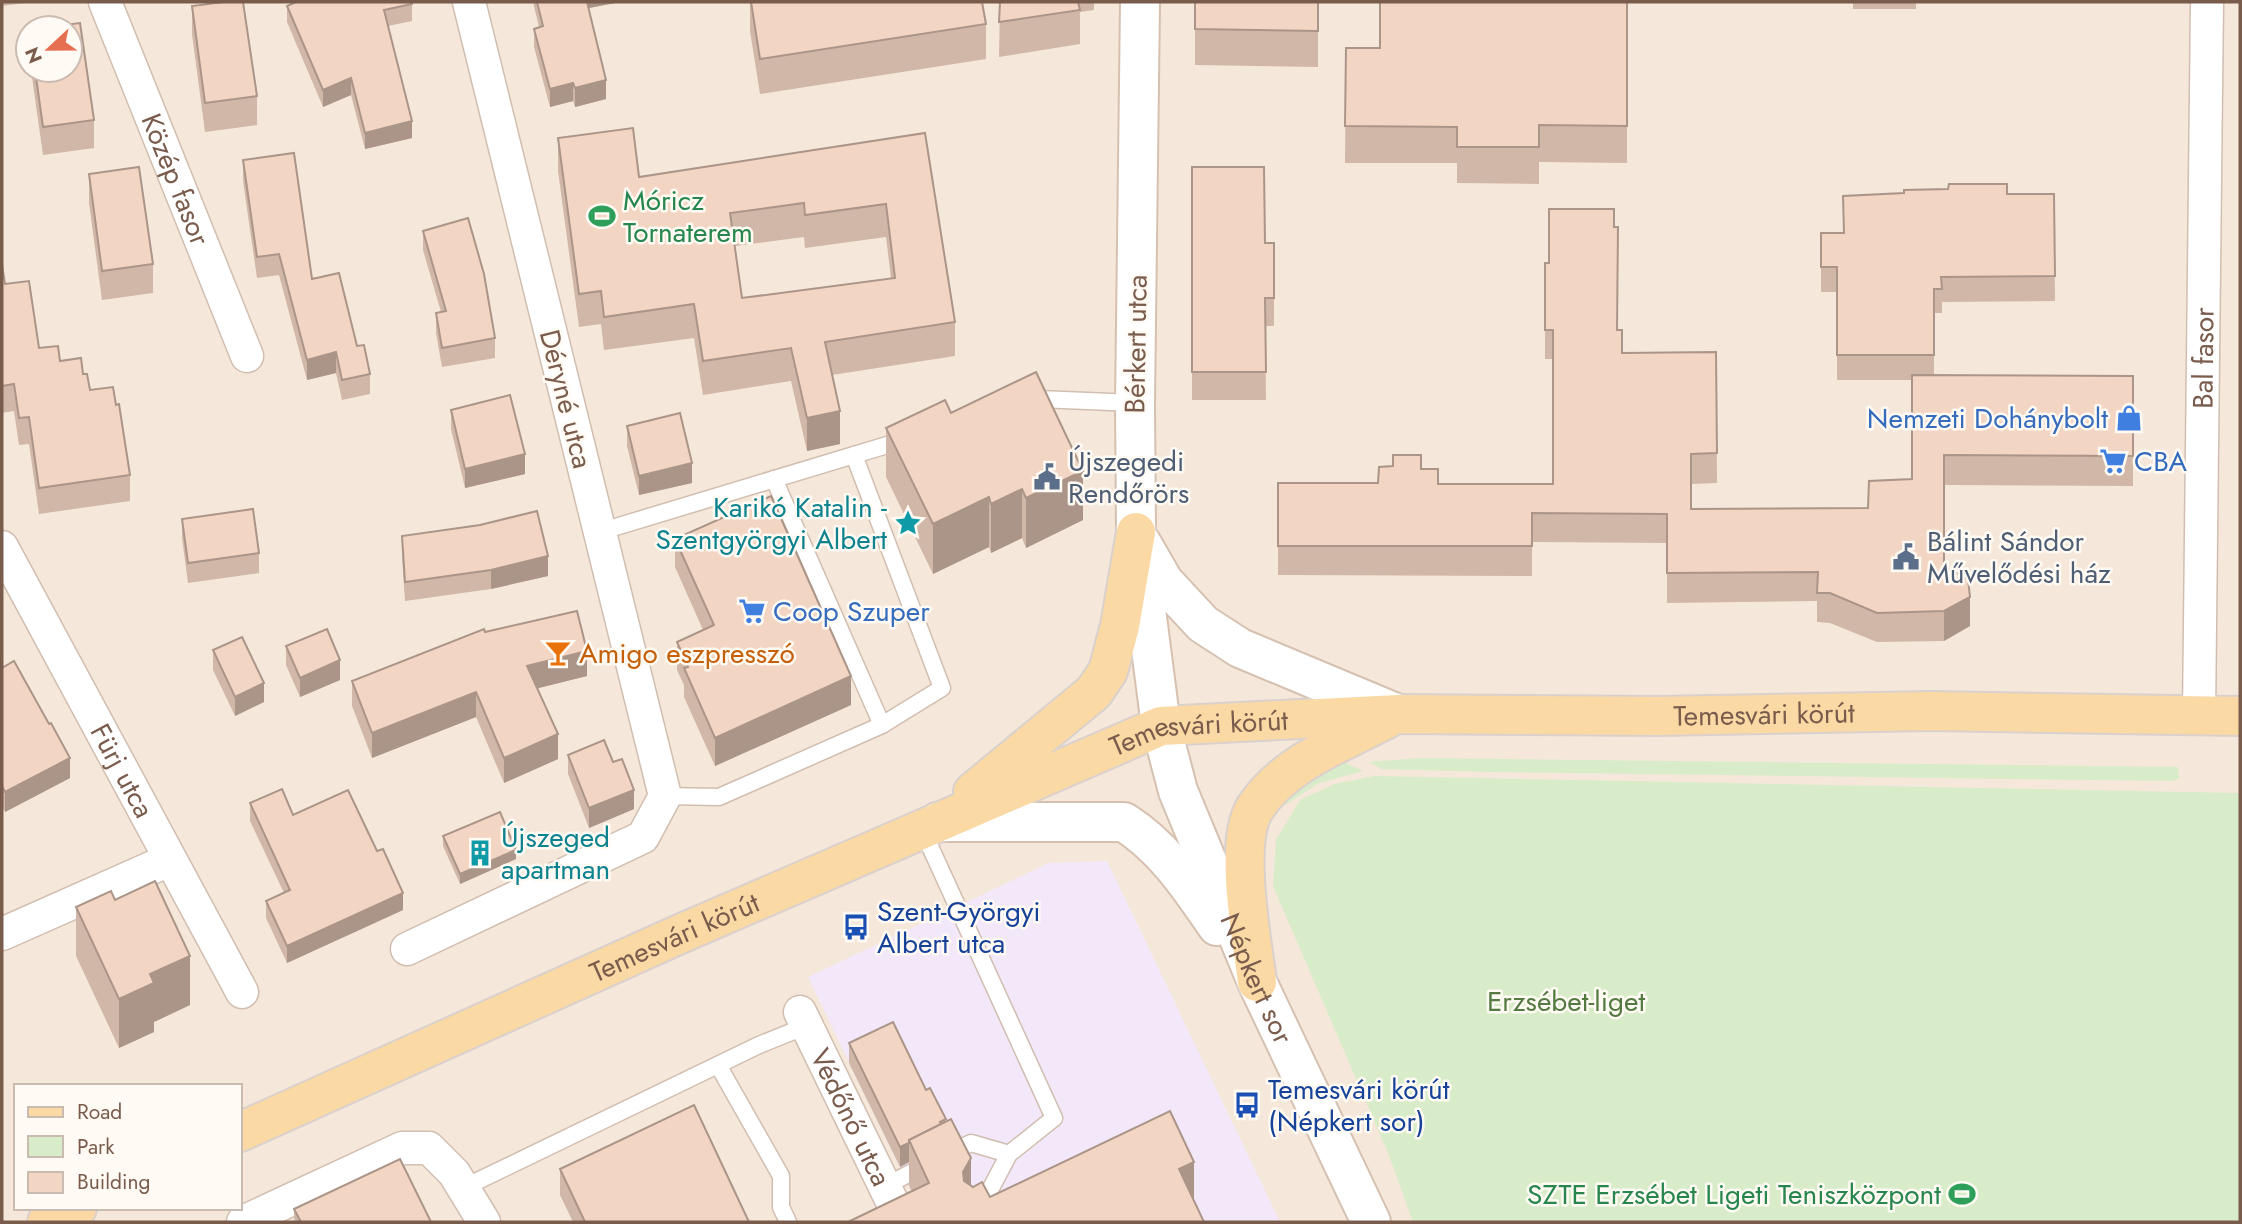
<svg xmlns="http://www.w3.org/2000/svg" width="2242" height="1224" font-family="Jost,sans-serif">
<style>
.residential{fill:#f5e8da;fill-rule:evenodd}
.education{fill:#f3e8fa}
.green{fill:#d8ecc9}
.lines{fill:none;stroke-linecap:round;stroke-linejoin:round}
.lane-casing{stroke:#d1beb0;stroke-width:19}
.street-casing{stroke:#d1beb0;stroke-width:35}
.secondary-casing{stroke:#d6c0b0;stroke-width:42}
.primary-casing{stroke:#dad1cd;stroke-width:42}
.lane{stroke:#fff;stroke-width:16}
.street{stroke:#fff;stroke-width:32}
.secondary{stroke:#fff;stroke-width:38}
.primary{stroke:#fbd9a5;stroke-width:38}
.wall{fill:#d1b7a8;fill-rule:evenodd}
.shaded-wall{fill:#aa9588}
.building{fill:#f3d5c3;stroke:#aa9588;stroke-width:2;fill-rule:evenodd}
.labels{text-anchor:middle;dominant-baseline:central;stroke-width:5;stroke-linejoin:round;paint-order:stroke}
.street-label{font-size:28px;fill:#7a5c4d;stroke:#fffaf3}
.leisure-label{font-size:28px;fill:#27864d;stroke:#fffaf3;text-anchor:start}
.shop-label{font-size:28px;fill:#366cbe;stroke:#fffaf3;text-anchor:start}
.service-label{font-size:28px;fill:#4e5e75;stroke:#fffaf3;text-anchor:start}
.culture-label{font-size:28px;fill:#0d838f;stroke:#fffaf3;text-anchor:end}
.food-label{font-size:28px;fill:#c56008;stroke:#fffaf3;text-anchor:start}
.transit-label{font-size:28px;fill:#164399;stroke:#fffaf3;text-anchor:start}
.park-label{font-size:28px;fill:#537a41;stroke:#fffaf3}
</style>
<rect width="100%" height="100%" fill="#fdf6ec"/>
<path class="residential" d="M2 2H2240V1222H2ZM28 28H70V70H28ZM16 1086H240V1208H16Z"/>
<path class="education" d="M1107 861 1280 1222H926L808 977 1049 863Z"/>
<g class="green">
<path d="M1419 758 2178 767 2179 778 2173 781 1493 772 1382 769 1369 762Z"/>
<path d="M1346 763 1363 771 1319 783 1285 805 1280 800 1335 765Z"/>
<path d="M1374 776 2240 793V1222H1413L1388 1153 1273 886 1276 840 1300 800 1335 784Z"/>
</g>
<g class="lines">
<g class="lane-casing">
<g id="lane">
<path d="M1029 402 1039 399 1135 403"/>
<path d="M774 479 882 725"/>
<path d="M599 532 907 439"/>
<path d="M665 796 719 797 882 725 942 688 854 455"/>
<path d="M922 829 1054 1118 1009 1154 973 1222"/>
<path d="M718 1065 781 1176V1207L788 1222"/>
<path d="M946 1155 971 1143 1009 1154"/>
<path d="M885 1186 926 1165"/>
<path d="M463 1188 759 1045 806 1026"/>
</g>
</g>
<g class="street-casing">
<g id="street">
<path id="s1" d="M105 2 247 356"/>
<path id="s2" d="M2 547 242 992"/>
<path id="s3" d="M2199 715 2207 2"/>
<path d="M2 934 169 860"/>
<path d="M407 949 643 837 665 796 469 2"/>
<path id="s4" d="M800 1012 902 1222"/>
<path d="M243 1222 402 1148H429L454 1173 484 1222"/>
</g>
</g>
<g class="secondary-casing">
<g id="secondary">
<path id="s5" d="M1140 2 1135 403 1136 532 1161 726 1178 791 1257 982 1371 1222"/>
<path d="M1142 544 1164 582 1203 624 1240 648 1398 714"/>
<path d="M938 822H1124C1165 848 1190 887 1217 926"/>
</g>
</g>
<g class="primary-casing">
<g id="primary">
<path d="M973 792 1094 692 1108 671 1120 626 1136 532"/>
<path d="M1257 982C1252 941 1233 842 1255 808 1284 763 1341 743 1387 719"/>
<path id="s6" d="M240 1132 680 934 1161 726 1398 714 1658 716 1931 711 2240 716"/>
<path d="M47 1222 77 1208"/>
</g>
</g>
<use href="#lane" class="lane"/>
<use href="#street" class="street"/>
<use href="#secondary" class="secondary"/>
<use href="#primary" class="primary"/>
</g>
<g class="wall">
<path d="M2 2H33L2 6Z"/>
<path d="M533 2H620L589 8 606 99 575 107 573 101 550 107 534 47V29L539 27Z"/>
<path d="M750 2H982L986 24V59L760 94 750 31Z"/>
<path d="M1000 2H1094V10L1080 12V44L999 57Z"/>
<path d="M1195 2H1318V67L1195 65Z"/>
<path d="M1627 2V163L1539 162V184L1457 183V163H1345L1346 48H1380Z"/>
<rect x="1853" y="2" width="63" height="7"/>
<path d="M412 4V21L388 26 412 138 365 149 351 95 323 107 287 22V6Z"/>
<path d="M192 6 257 96V125L205 132 192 34Z"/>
<path d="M31 70H70L94 120V148L43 155Z"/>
<path d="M925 133 955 322V356L832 375 840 444 807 451 791 381 703 395 694 338 604 350 601 324 579 327 558 171V138L639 177ZM804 237 805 248 886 237 891 278 742 298 735 246Z"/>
<path d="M243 160 312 279 357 346 370 374V394L342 400 336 373 307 380 279 275 257 278 243 181Z"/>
<path d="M1192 167 1265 243H1274V326H1265L1266 400H1192Z"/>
<path d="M89 174 153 264V293L102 300 89 203Z"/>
<path d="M2054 194 2055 301 1942 302V313H1934V375L2133 376V486L1944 485V567L1970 626 1944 641 1877 642 1830 623 1817 622V601L1667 603V543L1532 542V576L1278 575V483H1378L1421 469 1438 484H1553V359H1545V263L1617 330 1622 353 1716 352 1717 483 1691 484V509L1868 508 1912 479V380H1837V292H1821V233H1843V196Z"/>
<path d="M423 231 495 338V358L442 367 436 333V313L441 312 423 250Z"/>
<path d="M2 265 5 284 39 348 83 374 90 390 116 405 130 475V501L39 514 29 444 19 445 14 411 2 413Z"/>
<path d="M451 410 525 474 465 488 451 429Z"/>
<path d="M951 413 1083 520 1026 548 1022 538 991 553 989 547 933 574 886 477V428Z"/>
<path d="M627 426 692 483 639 495 627 446Z"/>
<path d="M182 519 259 553V573L188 583 182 538Z"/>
<path d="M402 536 548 576 491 589 405 601 402 556Z"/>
<path d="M675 539 851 705 715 766 684 697V685L677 670V642L703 630 675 567Z"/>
<path d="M485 632 587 676 537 688 558 759 504 783 476 717 372 758 352 706V681Z"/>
<path d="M286 646 340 680 300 697 286 665Z"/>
<path d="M213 650 264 702 235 716 213 670Z"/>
<path d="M2 668 70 778 5 812 2 806Z"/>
<path d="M568 755 613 762 634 809 589 828 568 774Z"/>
<path d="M250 803 293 815 377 851 403 910 287 963 266 918V901L284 893 250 821Z"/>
<path d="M443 836 516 859 460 884 443 846Z"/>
<path d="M115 900 190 1005 154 1022V1032L119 1048 76 956V907Z"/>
<path d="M849 1043 926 1090 946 1122 971 1185 990 1197 1194 1201 1204 1222 912 1192 909 1186V1162L900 1167 849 1063Z"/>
<path d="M560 1169 749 1222H573L560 1195Z"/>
<path d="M294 1209 431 1222H296L294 1219Z"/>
</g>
<g class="shaded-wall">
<path d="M584 2H620L584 9Z"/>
<path d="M351 78V95L323 107V90Z"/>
<path d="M606 80V99L575 107V88Z"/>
<path d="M573 83V101L550 107V89Z"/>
<path d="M412 121V138L365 149V133Z"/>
<path d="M336 352V373L307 380V360Z"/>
<path d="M840 411V444L807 451V418Z"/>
<path d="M525 454V474L465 488V469Z"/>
<path d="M692 463V483L639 495V476Z"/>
<path d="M1083 471V520L1026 548V498Z"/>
<path d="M1022 489V538L991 553V504Z"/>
<path d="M989 497V547L933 574V524Z"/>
<path d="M548 556V576L491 589V570Z"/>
<path d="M1970 597V626L1944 641V611Z"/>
<path d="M587 651V676L527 691V666Z"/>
<path d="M340 660V680L300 697V678Z"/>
<path d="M851 676V705L715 766V738Z"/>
<path d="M264 683V702L235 716V697Z"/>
<path d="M476 692V717L372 758V733Z"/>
<path d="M558 734V759L504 783V758Z"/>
<path d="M70 758V778L5 812V792Z"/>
<path d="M634 790V809L589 828V808Z"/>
<path d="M516 850V859L460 884V874Z"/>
<path d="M403 893V910L287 963V946Z"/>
<path d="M190 956V1005L154 1022V1032L119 1048V999L150 974Z"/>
<path d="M909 1143V1162L900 1167V1147Z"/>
<path d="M971 1158V1204L963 1218V1172Z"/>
<path d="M1194 1162V1207L1179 1169Z"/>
</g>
<g class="building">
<path d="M224 2H243L257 96 205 103 192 6Z"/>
<path d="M296 2H412V4L384 10 412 121 365 133 351 78 323 90 287 6Z"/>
<path d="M537 2H587L606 80 575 88 573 83 550 89 534 29 543 26Z"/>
<path d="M751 2H982L986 24 760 59Z"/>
<path d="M1000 2H1078L1080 10 999 22Z"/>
<path d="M1195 2H1318V31L1195 29Z"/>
<path d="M1380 2H1627V126L1539 125V147H1457V127L1345 126 1346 48H1380Z"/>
<path d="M80 23 94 120 43 127 35 70H70V28H40Z"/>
<path d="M633 128 639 177 925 133 955 322 825 342 840 411 807 418 791 348 703 361 694 304 604 317 601 291 579 294 558 138ZM804 203 805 215 886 204 895 278 742 298 730 213Z"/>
<path d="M294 153 312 279 339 273 357 346 364 345 370 374 342 380 336 352 307 360 279 254 257 257 243 160Z"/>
<path d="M139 167 153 264 102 271 89 174Z"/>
<path d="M1192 167H1264L1265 243H1274V298H1265L1266 372H1192Z"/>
<path d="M1949 184H2007V194H2054L2055 276 1941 277 1942 289H1934V355H1837V267H1821V233H1844L1843 196 1904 193V190L1948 189Z"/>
<path d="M1549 209H1614V227H1618L1617 330H1622V353L1716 352 1717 453 1691 454V509L1868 508 1869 481 1912 479V375L2133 376V456L1944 455V567L1968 579 1970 597 1944 611 1877 613 1830 593H1817L1818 572 1667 573V514L1532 513V546H1278V483H1378L1379 467 1393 466V455H1421V469H1438V484H1553V330H1545V263H1549Z"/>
<path d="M468 218 484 274 495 338 442 348 436 313 446 311 423 231Z"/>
<path d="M2 265 5 284 29 281 39 348 58 346 60 361 81 358 83 374H87L90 390 113 387 116 405 119 404 130 475 39 488 29 417 19 418 14 384 2 386Z"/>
<path d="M1036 372 1083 471 1026 498 1022 489 991 504 989 497 933 524 886 428 945 400 951 413Z"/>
<path d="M510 395 525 454 465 469 451 410Z"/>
<path d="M680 413 692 463 639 476 627 426Z"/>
<path d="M771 496 851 676 715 738 684 668 688 667 677 642 714 625 675 539Z"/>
<path d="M253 509 259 553 188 563 182 519Z"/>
<path d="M537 511 548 556 491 570 405 582 402 536 480 525Z"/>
<path d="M577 611 587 651 527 666 558 734 504 758 476 692 372 733 352 681 484 629 485 632Z"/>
<path d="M327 629 340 660 300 678 286 646Z"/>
<path d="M242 637 264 683 235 697 213 650Z"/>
<path d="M14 661 49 724 51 723 70 758 5 792 2 786V668Z"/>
<path d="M604 740 613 762 622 759 634 790 589 808 568 755Z"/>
<path d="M282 789 293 815 348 790 377 851 383 849 403 893 287 946 266 901 290 890 250 803Z"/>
<path d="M500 812 516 850 460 874 443 836Z"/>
<path d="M155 881 190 956 150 974 154 983 119 999 76 907 111 891 115 900Z"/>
<path d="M893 1022 926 1090 930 1088 946 1119 940 1122 941 1124 909 1140V1143L900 1147 849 1043Z"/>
<path d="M694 1105 749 1222H585L560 1169Z"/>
<path d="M1170 1111 1194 1162 1179 1169 1204 1222H848L929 1183 909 1140 951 1119 971 1158 963 1172 964 1181 973 1187 982 1182 990 1197Z"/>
<path d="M400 1159 431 1222H301L294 1209Z"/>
</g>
<defs>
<g id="stadium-bare" transform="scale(2.1)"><path d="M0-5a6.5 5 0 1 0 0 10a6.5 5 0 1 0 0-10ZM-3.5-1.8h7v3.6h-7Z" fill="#2e9e5b" stroke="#fffaf3" stroke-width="2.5" paint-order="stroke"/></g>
<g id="shop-bare" transform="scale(2.1)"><path d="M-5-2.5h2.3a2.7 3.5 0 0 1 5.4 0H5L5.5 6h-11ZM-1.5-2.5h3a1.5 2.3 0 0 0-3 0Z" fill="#3f7fe0" stroke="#fffaf3" stroke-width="2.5" paint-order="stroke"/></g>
<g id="supermarket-bare" transform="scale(2.1)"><path d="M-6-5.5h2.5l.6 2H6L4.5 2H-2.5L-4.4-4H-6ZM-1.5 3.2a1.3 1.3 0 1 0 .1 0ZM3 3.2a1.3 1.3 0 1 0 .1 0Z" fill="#3f7fe0" stroke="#fffaf3" stroke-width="2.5" paint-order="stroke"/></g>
<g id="civic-bare" transform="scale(2.1)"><path d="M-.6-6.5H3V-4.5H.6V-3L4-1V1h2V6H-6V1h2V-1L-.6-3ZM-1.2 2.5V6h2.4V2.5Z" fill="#5c6f8a" stroke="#fffaf3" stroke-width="2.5" paint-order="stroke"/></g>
<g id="sight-bare" transform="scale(2.1)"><path d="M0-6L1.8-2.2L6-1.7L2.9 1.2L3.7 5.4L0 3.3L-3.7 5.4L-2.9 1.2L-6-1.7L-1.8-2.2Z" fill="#0f9aa8" stroke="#fffaf3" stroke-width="2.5" paint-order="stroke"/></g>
<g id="bar-bare" transform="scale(2.1)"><path d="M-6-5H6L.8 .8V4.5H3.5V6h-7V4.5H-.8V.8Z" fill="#e8710a" stroke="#fffaf3" stroke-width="2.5" paint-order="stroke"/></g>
<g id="building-bare" transform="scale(2.1)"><path d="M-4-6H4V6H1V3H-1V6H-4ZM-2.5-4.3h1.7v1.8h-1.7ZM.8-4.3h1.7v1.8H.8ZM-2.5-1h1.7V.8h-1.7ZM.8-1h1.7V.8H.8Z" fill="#0f9aa8" stroke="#fffaf3" stroke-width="2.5" paint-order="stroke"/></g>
<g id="bus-bare" transform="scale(2.1)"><path d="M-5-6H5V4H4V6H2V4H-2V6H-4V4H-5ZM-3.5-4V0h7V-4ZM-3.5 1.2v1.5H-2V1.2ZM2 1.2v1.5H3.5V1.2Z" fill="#1a4fb4" stroke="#fffaf3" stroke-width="2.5" paint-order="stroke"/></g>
</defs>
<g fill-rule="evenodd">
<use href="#stadium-bare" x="602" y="216"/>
<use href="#shop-bare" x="2129" y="418"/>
<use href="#supermarket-bare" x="2113" y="461"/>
<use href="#civic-bare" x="1047" y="477"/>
<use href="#sight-bare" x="908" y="523"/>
<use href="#civic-bare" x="1906" y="557"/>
<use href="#supermarket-bare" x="752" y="611"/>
<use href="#bar-bare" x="558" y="653"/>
<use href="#building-bare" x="480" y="853"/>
<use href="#bus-bare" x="856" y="927"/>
<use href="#bus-bare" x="1247" y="1105"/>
<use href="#stadium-bare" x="1962" y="1194"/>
</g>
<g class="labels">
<g class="street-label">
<text stroke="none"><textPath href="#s1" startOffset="191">Közép fasor</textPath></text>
<text transform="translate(1136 344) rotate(-89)">Bérkert utca</text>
<text stroke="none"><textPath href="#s3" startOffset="357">Bal fasor</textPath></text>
<text transform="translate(566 399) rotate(76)">Déryné utca</text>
<text stroke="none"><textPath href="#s6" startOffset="1610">Temesvári körút</textPath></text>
<text stroke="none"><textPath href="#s6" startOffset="1043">Temesvári körút</textPath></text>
<text stroke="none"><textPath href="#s2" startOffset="254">Fürj utca</textPath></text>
<text stroke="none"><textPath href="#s6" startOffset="476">Temesvári körút</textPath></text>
<text stroke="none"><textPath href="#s5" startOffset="996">Népkert sor</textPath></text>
<text stroke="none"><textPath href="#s4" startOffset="117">Védőnő utca</textPath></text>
</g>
<g class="leisure-label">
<text x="623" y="200">Móricz<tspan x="623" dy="32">Tornaterem</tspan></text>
<text x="1941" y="1194" text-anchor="end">SZTE Erzsébet Ligeti Teniszközpont</text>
</g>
<g class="shop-label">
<text x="2108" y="418" text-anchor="end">Nemzeti Dohánybolt</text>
<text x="2134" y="461">CBA</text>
<text x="773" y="611">Coop Szuper</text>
</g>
<g class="service-label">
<text x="1068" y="461">Újszegedi<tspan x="1068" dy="32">Rendőrörs</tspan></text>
<text x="1927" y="541">Bálint Sándor<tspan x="1927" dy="32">Művelődési ház</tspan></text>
</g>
<g class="culture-label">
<text x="887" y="507">Karikó Katalin -<tspan x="887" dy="32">Szentgyörgyi Albert</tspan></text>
<text x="501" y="837" text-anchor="start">Újszeged<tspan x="501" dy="32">apartman</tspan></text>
</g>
<g class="food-label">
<text x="579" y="653">Amigo eszpresszó</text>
</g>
<g class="transit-label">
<text x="877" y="911">Szent-Györgyi<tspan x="877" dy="32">Albert utca</tspan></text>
<text x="1268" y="1089">Temesvári körút<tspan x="1268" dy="32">(Népkert sor)</tspan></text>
</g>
<g class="park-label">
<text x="1566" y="1001">Erzsébet-liget</text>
</g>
</g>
<rect width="2242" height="1224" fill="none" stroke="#7a5c4d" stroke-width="7"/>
<rect x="14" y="1084" width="228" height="126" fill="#fffaf3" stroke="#cabbb1" stroke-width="2"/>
<rect x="28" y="1107" width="35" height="10" fill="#fbd9a5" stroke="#cabbb1" stroke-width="2"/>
<text x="77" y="1119" font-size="21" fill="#7a5c4d">Road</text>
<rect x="28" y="1136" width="35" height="21" fill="#d8ecc9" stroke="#cabbb1" stroke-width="2"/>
<text x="77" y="1154" font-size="21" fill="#7a5c4d">Park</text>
<rect x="28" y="1172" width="35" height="21" fill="#f3d5c3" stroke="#cabbb1" stroke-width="2"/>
<text x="77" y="1189" font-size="21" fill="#7a5c4d">Building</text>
<g transform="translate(49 49) rotate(248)"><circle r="33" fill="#fffaf3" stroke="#cabbb1" stroke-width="2"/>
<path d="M0-5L12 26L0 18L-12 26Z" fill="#e76f51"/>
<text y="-10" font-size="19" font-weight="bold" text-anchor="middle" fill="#7a5c4d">N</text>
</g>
</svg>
